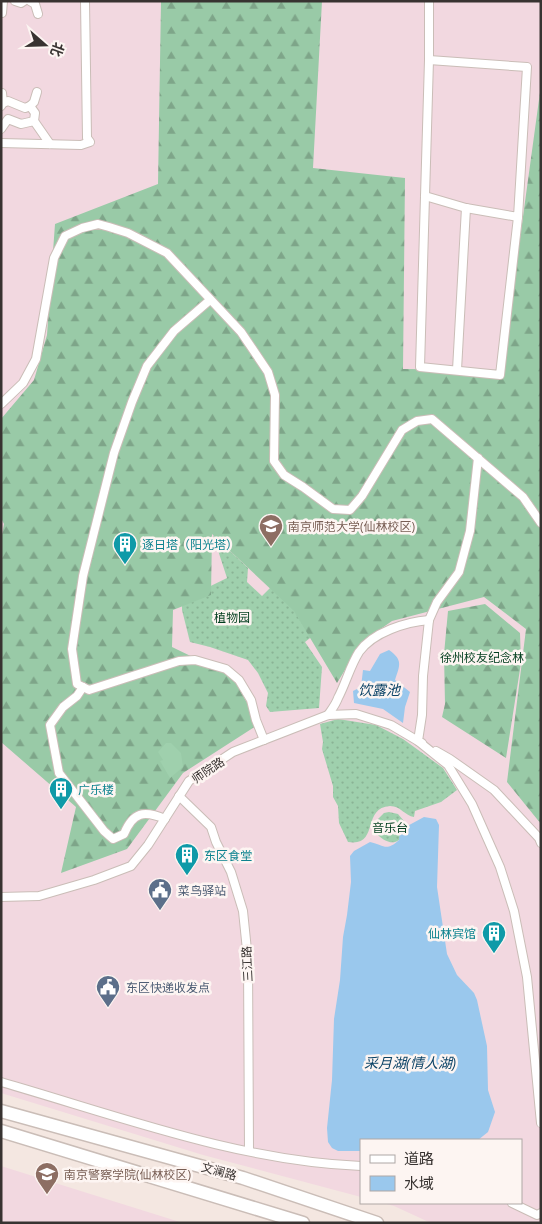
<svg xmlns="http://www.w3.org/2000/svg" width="542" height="1224" font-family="'Open Sans','Noto Sans SC',sans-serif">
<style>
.education{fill:#f2d8e0}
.grass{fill:url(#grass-dots)}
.forest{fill:url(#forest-firs)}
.garden{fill:#9fd0ad}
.water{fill:#9ac8ed}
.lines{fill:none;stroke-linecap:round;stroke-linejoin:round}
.minor-casing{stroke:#cabdb7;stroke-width:10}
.primary-casing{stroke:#cabdb7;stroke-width:15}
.minor{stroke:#fff;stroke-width:8}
.primary{stroke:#fff;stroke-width:12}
.labels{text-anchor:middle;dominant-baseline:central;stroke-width:5;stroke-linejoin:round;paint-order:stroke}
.education-label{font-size:12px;fill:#785e54;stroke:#fdf5f2;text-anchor:start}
.culture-label{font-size:12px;fill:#0d838f;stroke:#fdf5f2;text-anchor:start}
.park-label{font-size:12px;fill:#003d1d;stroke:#fdf5f2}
.street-label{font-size:12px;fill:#383331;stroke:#fdf5f2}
.service-label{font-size:12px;fill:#4e5e75;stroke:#fdf5f2;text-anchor:start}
.water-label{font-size:14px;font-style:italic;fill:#0d4467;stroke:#fdf5f2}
</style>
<defs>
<pattern id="grass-dots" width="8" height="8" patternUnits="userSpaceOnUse" patternTransform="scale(1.25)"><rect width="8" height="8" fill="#9fd0ad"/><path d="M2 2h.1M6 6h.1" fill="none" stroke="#8ab395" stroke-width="1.8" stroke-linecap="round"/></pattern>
<pattern id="forest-firs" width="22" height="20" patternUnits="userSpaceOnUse" patternTransform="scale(1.25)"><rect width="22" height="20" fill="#99caa7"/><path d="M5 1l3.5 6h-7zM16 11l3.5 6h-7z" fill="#7ea589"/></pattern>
</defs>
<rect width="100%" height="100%" fill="#f4e7e1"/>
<g class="education">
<path d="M1 1H541V1223H431L394 1206 383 1203H521V1140H361V1197L203 1155 1 1093Z"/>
<path d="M1 1166 183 1223H1Z"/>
</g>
<g class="grass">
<path d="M213 535 248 568 247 582 262 596 274 584 319 631 305 642 322 667 319 708 270 712 266 706 268 693 258 673 248 660 210 647 190 642 182 610V600L227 578Z"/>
<path d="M338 719 376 725 403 739 443 768 457 790 441 802 415 811 414 817C405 816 401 806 390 806 361 808 380 847 348 842L339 823 338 806 333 797V786L322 749 323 742 320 724Z"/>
<path d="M389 812 398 814 404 821C403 825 406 828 404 832 398 848 385 843 376 833L378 819 384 813Z"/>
</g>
<g class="forest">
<path d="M161 1H322L313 168 405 178 403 369 502 370 541 85V824L507 782 526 629 484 597 392 621 362 642 337 683 294 611 212 534 211 595 173 610 172 647 232 676 259 724 183 773 127 849 61 873 76 807 1 742V540L4 524 1 518V419L34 380 47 335 55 224 158 184Z"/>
<path d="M485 604 520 633 521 663 506 758 442 717 445 704 444 654 448 611Z"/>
</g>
<path class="garden" d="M166 743H171L181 753 183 767 170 778 160 761 163 760 158 752Z"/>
<g class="water">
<path d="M389 650C403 660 400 665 395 680L410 692 405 707 403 723 383 709 354 703 353 691 361 687 363 670 370 671 380 654Z"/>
<path d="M424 817 436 819 439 825 437 887 447 954 457 975 474 993 477 1000 487 1046 488 1090 495 1112 488 1132 478 1140H361V1151H338L332 1148 328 1142 327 1128 332 1080 334 1019 340 980 343 937 347 915 351 882 350 856 354 851 370 842C384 845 386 852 399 840L400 830Z"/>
</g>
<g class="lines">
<g class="minor-casing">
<g id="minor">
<path d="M15 1 21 3 24 1"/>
<path d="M30 1 35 4 38 14"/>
<path d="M429 1V60L420 367 500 375 518 217"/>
<path d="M2 13 3 1"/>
<path d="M2 93 3 103"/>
<path d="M1 106 3 103 8 101 25 108 30 106 35 113 34 121"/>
<path d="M30 106 34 102 37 92"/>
<path d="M1 129 8 119 21 124 34 121 50 144"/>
<path d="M1 143 81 145 90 142 87 138 85 1"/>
<path d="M425 196 466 208 518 217 527 67 429 60"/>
<path d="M210 300 174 331 147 366 132 402 114 453 83 576 72 649 77 684 89 690 179 661 195 660 226 669 239 680 251 700 256 720 264 740"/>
<path d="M457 370 466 208"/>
<path d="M1 404 23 383 36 359 54 258 65 236 82 228 98 224 109 227 128 233 167 253 241 332 268 372 275 395 274 461 284 475 303 487 333 509 350 510 362 496 402 430 417 421 432 419 523 497 541 523"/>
<path d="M83 687 77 696 63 707 50 725 59 773 104 831 113 839 124 834C133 812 144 810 165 819"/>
<path d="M328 715C332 709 336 704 338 698 346 683 350 666 359 652 373 632 406 622 429 620"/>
<path d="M422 743 418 741 422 715 423 676 429 620 437 602 459 572 470 531 478 458"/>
<path d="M436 751 450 759 494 790 539 838 541 843"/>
<path d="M179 796 211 827 216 842 231 872 243 911 248 960 249 1151"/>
<path d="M1 897 39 896 94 880 131 866 148 845 189 781 233 752 328 715 356 714 391 725 418 741 448 765 472 804 500 867 514 911 527 977 541 1123"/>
<path d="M1 1082C119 1116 238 1161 361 1166"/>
<path d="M512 1203 537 1215 541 1213"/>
</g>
</g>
<g class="primary-casing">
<g id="primary">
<path d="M1 1111 243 1178 377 1223"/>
<path d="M1 1131 303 1223"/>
</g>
</g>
<use href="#minor" class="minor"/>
<use href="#primary" class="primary"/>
</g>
<defs>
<g id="university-pin" transform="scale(1.25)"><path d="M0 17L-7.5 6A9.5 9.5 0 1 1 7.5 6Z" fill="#8d6e63" stroke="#fdf5f2"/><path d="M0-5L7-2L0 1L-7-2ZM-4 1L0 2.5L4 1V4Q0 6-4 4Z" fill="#fff"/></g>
<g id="building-pin" transform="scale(1.25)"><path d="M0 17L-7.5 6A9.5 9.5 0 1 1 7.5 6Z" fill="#0f9aa8" stroke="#fdf5f2"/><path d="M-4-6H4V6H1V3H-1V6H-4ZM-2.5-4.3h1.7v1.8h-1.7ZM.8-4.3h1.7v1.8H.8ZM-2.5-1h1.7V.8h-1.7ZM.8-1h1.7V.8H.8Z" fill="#fff"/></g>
<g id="civic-pin" transform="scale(1.25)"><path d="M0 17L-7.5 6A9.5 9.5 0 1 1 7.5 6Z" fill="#5c6f8a" stroke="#fdf5f2"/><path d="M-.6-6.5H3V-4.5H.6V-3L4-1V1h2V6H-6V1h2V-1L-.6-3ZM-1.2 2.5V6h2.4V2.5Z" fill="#fff"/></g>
</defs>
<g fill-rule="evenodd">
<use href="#university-pin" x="271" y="526"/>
<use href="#building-pin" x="125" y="544"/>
<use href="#building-pin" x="61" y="789"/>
<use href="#building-pin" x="187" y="855"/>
<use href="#civic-pin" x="160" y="890"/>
<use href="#building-pin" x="494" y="933"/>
<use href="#civic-pin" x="108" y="987"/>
<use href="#university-pin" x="47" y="1174"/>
</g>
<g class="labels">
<g class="education-label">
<text x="288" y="526">南京师范大学(仙林校区)</text>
<text x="64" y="1174">南京警察学院(仙林校区)</text>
</g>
<g class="culture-label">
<text x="142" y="544">逐日塔（阳光塔）</text>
<text x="78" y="789">广乐楼</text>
<text x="204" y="855">东区食堂</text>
<text x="476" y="933" text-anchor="end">仙林宾馆</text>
</g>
<g class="park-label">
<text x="232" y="617">植物园</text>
<text x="482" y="657">徐州校友纪念林</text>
<text x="390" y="827">音乐台</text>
</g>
<g class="street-label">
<text transform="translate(208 770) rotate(-34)">师院路</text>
<text transform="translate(247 964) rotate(-93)">三江路</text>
<text transform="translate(219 1171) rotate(15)">文澜路</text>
</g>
<g class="service-label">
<text x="178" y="890">菜鸟驿站</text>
<text x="126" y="987">东区快递收发点</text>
</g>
<g class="water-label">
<text x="379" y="689">饮露池</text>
<text x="410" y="1062">采月湖(情人湖)</text>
</g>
</g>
<rect width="542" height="1224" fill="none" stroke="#383331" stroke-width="5"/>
<rect x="360" y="1139" width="162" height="65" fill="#fdf5f2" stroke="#aea7a5"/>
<rect x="370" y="1155" width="25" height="8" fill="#ffffff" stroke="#aea7a5"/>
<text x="404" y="1164" font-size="15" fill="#383331">道路</text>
<rect x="370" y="1176" width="25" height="15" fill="#9ac8ed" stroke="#aea7a5"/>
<text x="404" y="1189" font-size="15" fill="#383331">水域</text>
<g transform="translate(45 45) rotate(110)" stroke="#fdf5f2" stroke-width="4" paint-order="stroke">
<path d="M0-4L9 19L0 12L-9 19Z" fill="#383331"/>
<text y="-8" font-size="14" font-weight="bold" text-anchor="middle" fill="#383331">北</text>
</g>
</svg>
